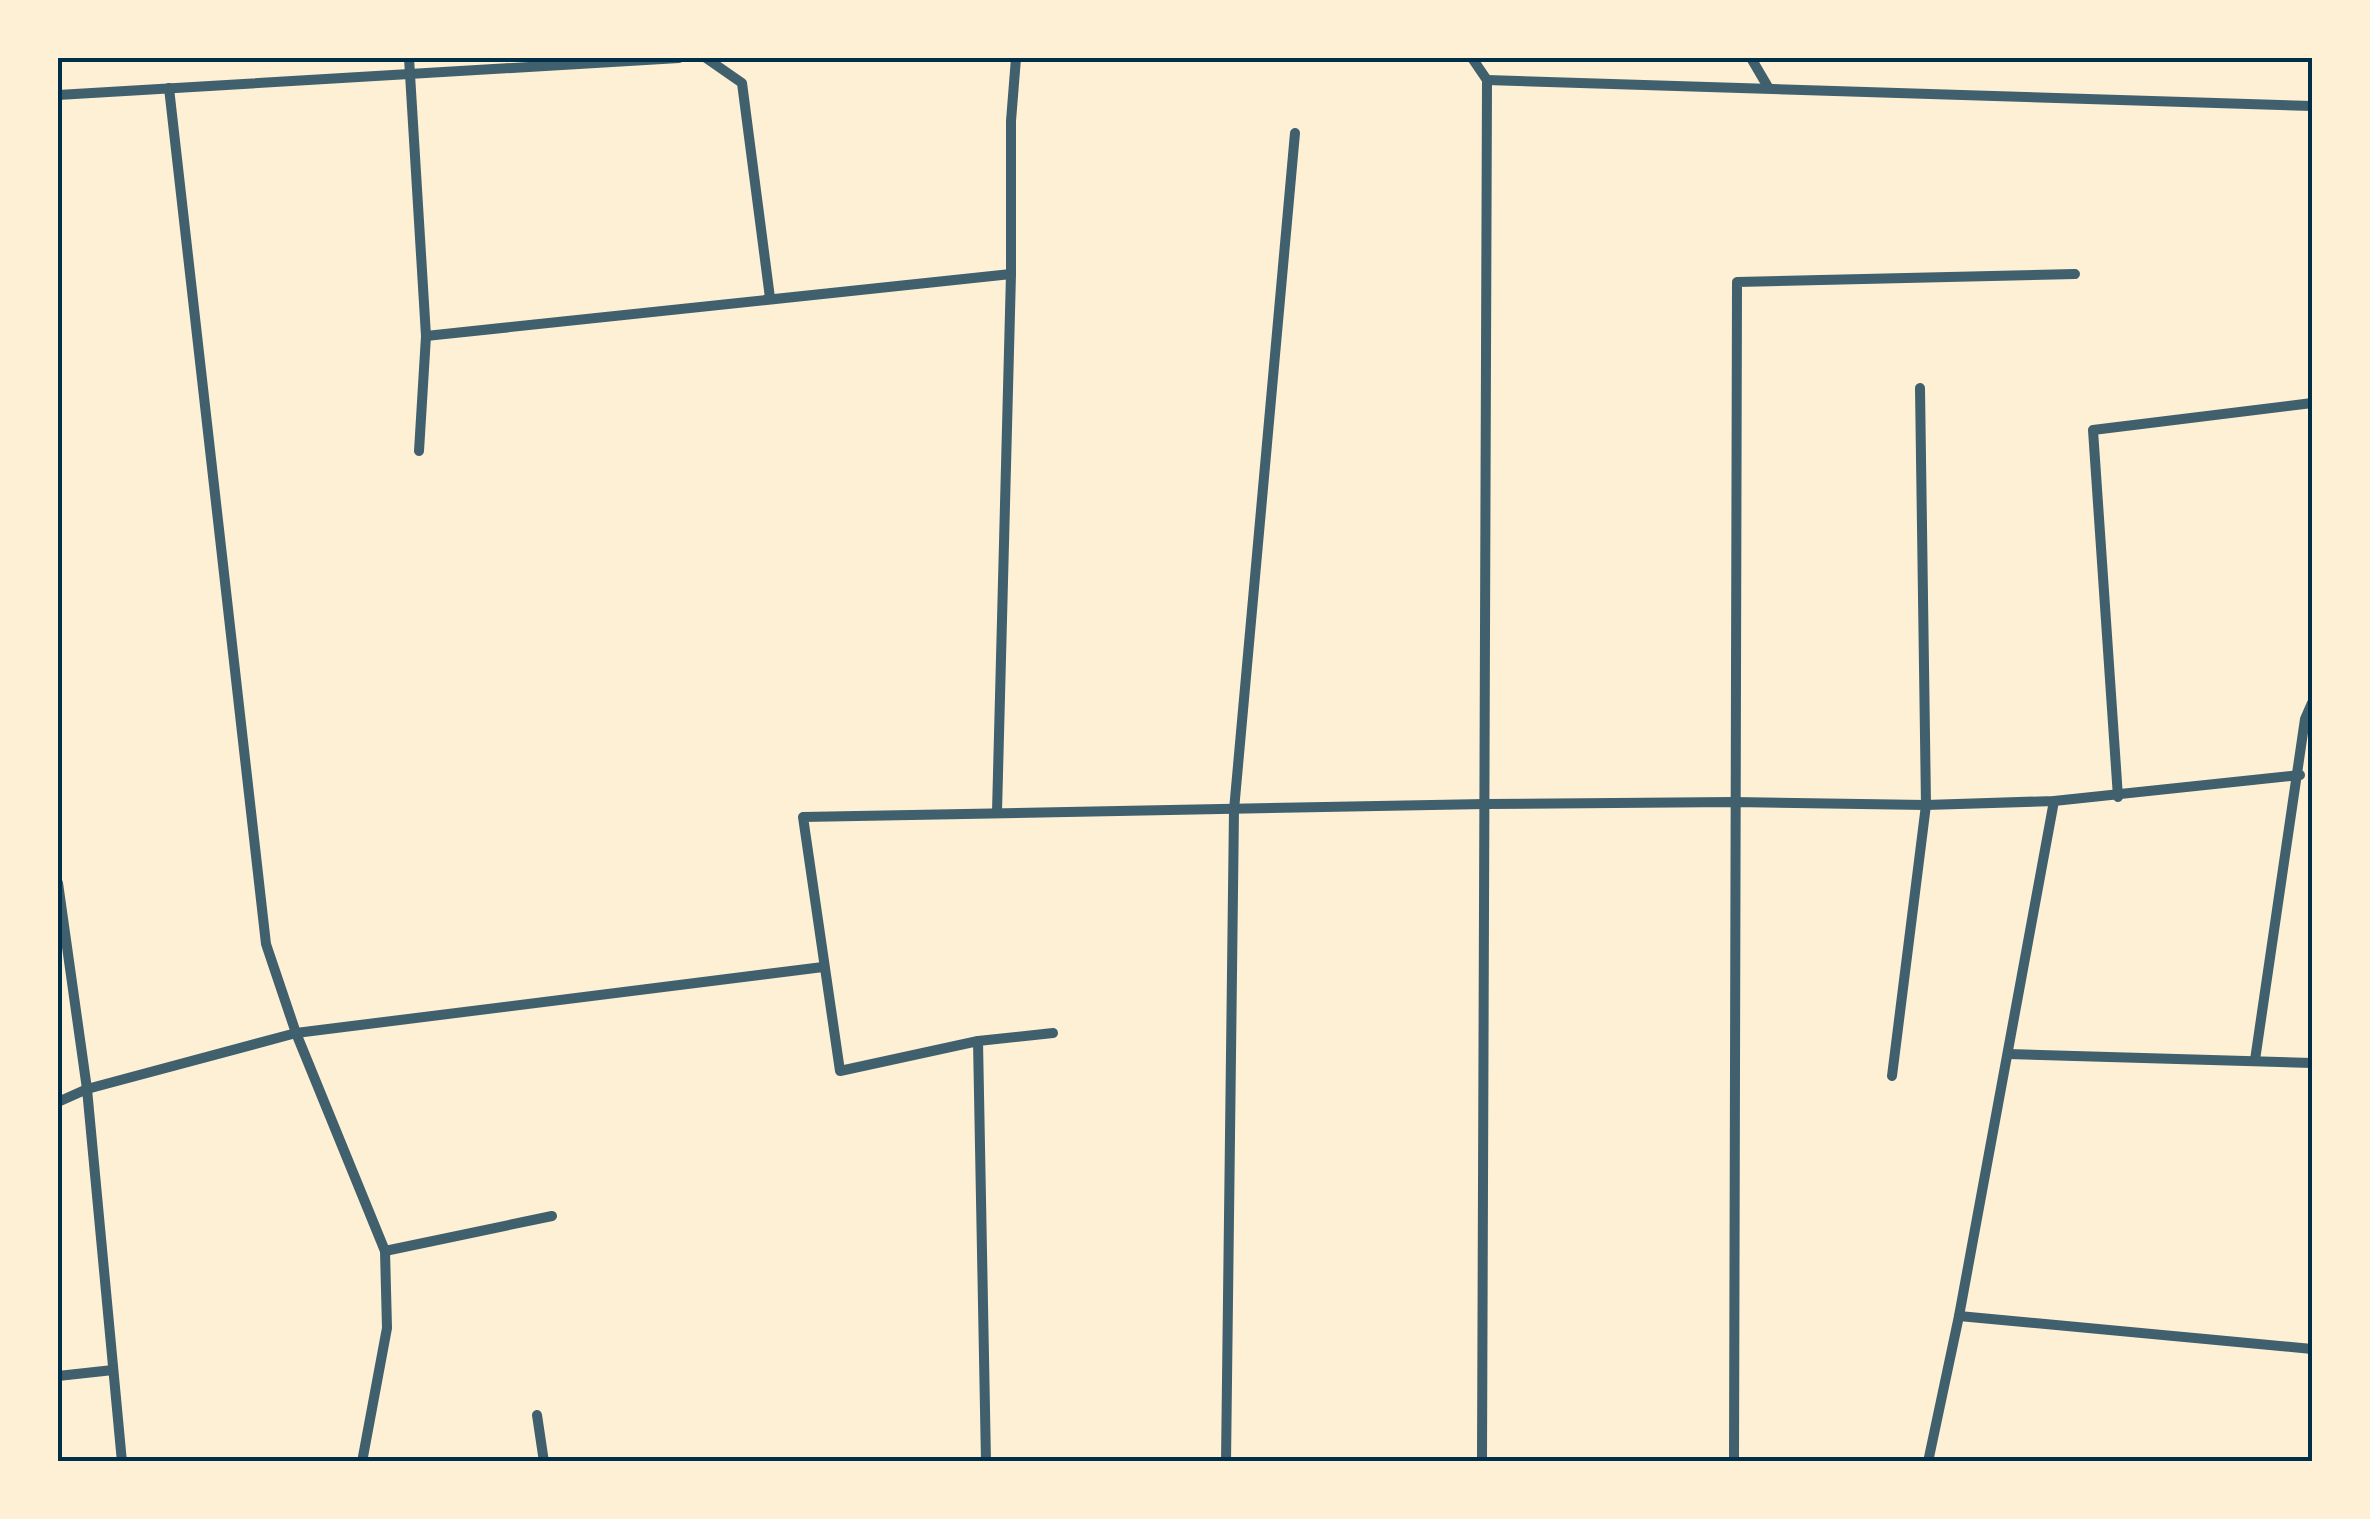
<svg xmlns="http://www.w3.org/2000/svg" width="2370" height="1519" font-family="Barlow,sans-serif">
<style>
.lines{fill:none;stroke-linecap:round;stroke-linejoin:round}
.minor{stroke:#3f606c;stroke-width:10}
.neatline{fill:none;stroke:#003049;stroke-width:4}
</style>
<rect width="100%" height="100%" fill="#fdf0d5"/>
<g class="lines">
<g class="minor">
<path d="M409 58 426 336 419 451"/>
<path d="M706 58 742 83 770 298"/>
<path d="M1472 58 1487 80"/>
<path d="M1751 58 1768 87"/>
<path d="M1487 80 2312 106"/>
<path d="M169 88 266 944 296 1033 385 1251 387 1328 362 1462"/>
<path d="M58 95 679 58"/>
<path d="M426 336 1011 274"/>
<path d="M2118 797 2093 430 2312 403"/>
<path d="M997 812 1011 274V121L1016 58"/>
<path d="M58 883 87 1089 122 1462"/>
<path d="M1053 1033 978 1041 840 1071 803 817 1485 804 1734 802 1926 805 2054 801 2300 775"/>
<path d="M978 1041 986 1462"/>
<path d="M2008 1054 2312 1063"/>
<path d="M2255 1060 2305 719 2312 703"/>
<path d="M1892 1076 1926 805 1920 388"/>
<path d="M58 1102 87 1089 296 1033 823 967"/>
<path d="M385 1251 552 1216"/>
<path d="M1959 1316 2312 1349"/>
<path d="M58 1376 113 1370"/>
<path d="M537 1415 544 1462"/>
<path d="M1226 1462 1234 810 1295 133"/>
<path d="M1482 1462 1487 80"/>
<path d="M1734 1462 1737 282 2075 274"/>
<path d="M1928 1462 1959 1316 2054 801"/>
</g>
</g>
<rect width="2370" height="1519" fill="none" stroke="#fdf0d5" stroke-width="120"/>
<rect x="60" y="60" width="2250" height="1399" class="neatline"/>
</svg>
